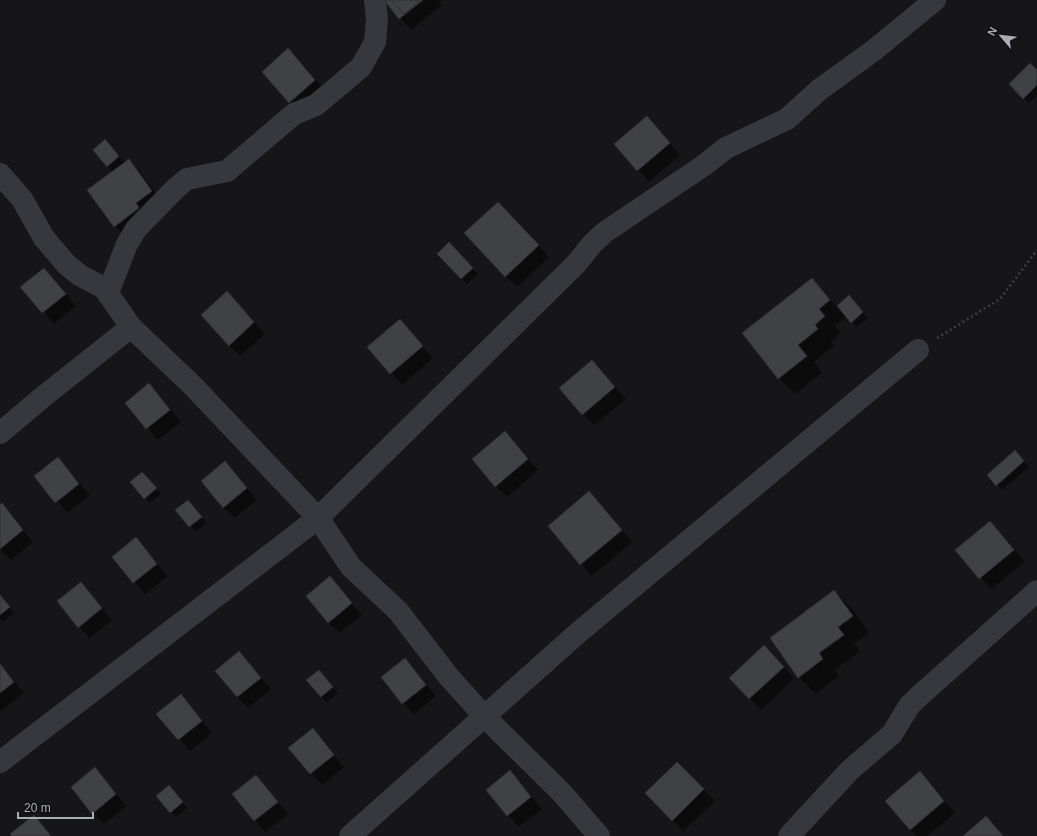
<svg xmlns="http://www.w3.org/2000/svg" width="1037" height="836" font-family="Arial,sans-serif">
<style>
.shadow{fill:#0007}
.building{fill:#404145;stroke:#303034}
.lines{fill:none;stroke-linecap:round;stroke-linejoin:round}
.path{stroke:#3d3f44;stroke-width:2.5;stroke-dasharray:2 3;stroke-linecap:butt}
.minor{stroke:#37383d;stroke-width:22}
</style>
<rect width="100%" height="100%" fill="#161618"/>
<g class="shadow">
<path d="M385 0H438L442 5 411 30Z"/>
<path d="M299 61 326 91 301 113 263 72Z"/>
<path d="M1037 71V96L1029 103 1011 84Z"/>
<path d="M647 117 680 155 649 182 616 144Z"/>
<path d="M111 146 125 163 129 161 140 172 162 202 126 237 115 226 113 172 107 166Z"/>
<path d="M509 214 549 257 517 287 506 276Z"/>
<path d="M449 244 478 274 467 284 438 254Z"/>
<path d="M44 269 76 306 54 324 22 287Z"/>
<path d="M812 279 837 307 849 297 868 318 857 327 847 316 835 326 841 333 831 342 834 346 814 362 822 373 795 394 779 378Z"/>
<path d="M227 292 265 334 240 356 229 345Z"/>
<path d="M400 320 433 358 402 385 368 347Z"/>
<path d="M592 361 626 399 594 425 583 414Z"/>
<path d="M149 385 181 422 158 440 126 403Z"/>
<path d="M505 433 538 470 507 497 496 486Z"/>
<path d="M1020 457 1029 467 1002 490 988 475Z"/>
<path d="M58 458 90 495 67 513 36 476Z"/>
<path d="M225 463 257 500 235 518 223 507Z"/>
<path d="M148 478 161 494 150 503 145 498Z"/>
<path d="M589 493 632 542 592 576 549 526Z"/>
<path d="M2 505 33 542 11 560 0 549V506Z"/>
<path d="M193 507 206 523 195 532 177 510Z"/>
<path d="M990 522 1025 562 991 589 957 550Z"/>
<path d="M136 539 168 576 145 594 114 557Z"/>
<path d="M330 578 362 615 339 633 328 622Z"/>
<path d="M81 583 112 620 90 638 79 627Z"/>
<path d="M834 591 851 608 869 632 854 644 860 651 835 670 839 676 816 694 799 677 771 638Z"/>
<path d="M0 596 14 613 3 622 0 619Z"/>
<path d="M239 653 271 689 248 708 237 697Z"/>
<path d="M775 658 794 678 761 710 730 678Z"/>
<path d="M405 659 436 696 414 714 403 703Z"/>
<path d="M0 664 24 693 2 711 0 710Z"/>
<path d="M324 677 338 693 327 702 321 697Z"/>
<path d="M181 696 212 733 190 751 158 714Z"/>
<path d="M312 730 344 767 322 785 290 748Z"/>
<path d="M94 769 127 806 104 824 93 813Z"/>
<path d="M510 772 542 809 519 827 487 790Z"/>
<path d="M919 773 955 813 927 836H917L910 829Z"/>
<path d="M689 774 715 801 683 831 647 793Z"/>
<path d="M256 777 288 814 265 832 233 795Z"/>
<path d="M174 792 187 808 176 817 171 812Z"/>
<path d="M34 817 52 836H13Z"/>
</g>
<g class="building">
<path d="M384 0H423L399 19Z"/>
<path d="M391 0H420L404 14Z"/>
<path d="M288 48 315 80 289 103 262 72Z"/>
<path d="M1030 63 1037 70V85L1023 99 1009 84Z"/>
<path d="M647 116 670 143 637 171 614 144Z"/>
<path d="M105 139 119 156 107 167 93 150Z"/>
<path d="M129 159 152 191 136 203 139 208 114 227 87 190Z"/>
<path d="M498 202 539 245 505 277 464 233Z"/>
<path d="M449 242 473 268 461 279 437 254Z"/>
<path d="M44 268 66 294 42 313 20 287Z"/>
<path d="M812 278 830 300 819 309 825 316 815 325 818 329 798 345 807 356 778 379 742 333Z"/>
<path d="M227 291 254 322 229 346 201 315Z"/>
<path d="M849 295 863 312 851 323 837 306Z"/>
<path d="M400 319 423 346 390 374 367 347Z"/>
<path d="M592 360 615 387 582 415 559 388Z"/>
<path d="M149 383 170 410 146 429 125 403Z"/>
<path d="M505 431 528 459 495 487 472 459Z"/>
<path d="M1015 450 1024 461 996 486 987 475Z"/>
<path d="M58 457 79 484 55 503 34 476Z"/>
<path d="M225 461 247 488 223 508 201 481Z"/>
<path d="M142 472 157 488 144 499 130 482Z"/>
<path d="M589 491 622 530 580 565 548 526Z"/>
<path d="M188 500 202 517 189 527 175 510Z"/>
<path d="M2 503 23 530 0 549V505Z"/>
<path d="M990 521 1014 550 979 579 955 550Z"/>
<path d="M136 537 157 564 133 583 112 557Z"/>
<path d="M330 576 352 603 328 623 306 596Z"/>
<path d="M81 582 102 608 78 628 57 601Z"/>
<path d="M834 590 853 616 838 627 844 635 819 653 823 659 798 678 770 638Z"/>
<path d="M0 595 10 607 0 615Z"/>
<path d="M764 645 784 667 749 699 729 678Z"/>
<path d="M239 651 261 678 237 697 215 671Z"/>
<path d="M405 658 426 685 402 704 381 677Z"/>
<path d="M0 664 14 682 0 693Z"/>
<path d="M319 670 333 687 321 697 306 680Z"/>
<path d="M181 694 202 721 178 740 156 714Z"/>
<path d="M313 728 334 755 310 774 288 748Z"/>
<path d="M677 762 704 789 672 821 645 793Z"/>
<path d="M95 767 116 794 92 814 71 787Z"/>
<path d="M510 770 531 797 507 816 486 790Z"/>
<path d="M920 771 944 801 910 830 885 801Z"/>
<path d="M256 775 278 802 254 821 232 794Z"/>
<path d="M169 785 183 802 170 813 156 796Z"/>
<path d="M34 815 51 836H12L10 834Z"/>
<path d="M986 816 1003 836H963Z"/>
</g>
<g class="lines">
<path class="path" d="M937 338 1000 299 1037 250"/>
<g class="minor">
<path d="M0 174 22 199 44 238 67 265 81 276 104 288 131 327 192 385 318 518 351 567 398 611 449 677 485 717 562 793 599 836"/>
<path d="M108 293 127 244 136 229 176 188 187 179 227 171 294 114 316 105 361 67 375 42 377 20 375 0"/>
<path d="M0 433 44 396 131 327"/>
<path d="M0 762 318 518 576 264 593 243 605 232 703 166 726 148 787 119 819 90 873 51 935 0"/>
<path d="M350 836 579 632 918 350"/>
<path d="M789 836 850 770 892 734 909 706 917 698 1037 591"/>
</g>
</g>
<g transform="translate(1001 36) rotate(298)" stroke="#111113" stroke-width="3" paint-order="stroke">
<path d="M0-3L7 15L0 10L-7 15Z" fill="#a8adb8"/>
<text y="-6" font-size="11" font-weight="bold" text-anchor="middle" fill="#a8adb8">N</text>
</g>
<path d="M18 812v6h75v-6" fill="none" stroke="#a8adb8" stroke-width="2"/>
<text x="24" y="812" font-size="12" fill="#a8adb8" stroke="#111113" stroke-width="3" paint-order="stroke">20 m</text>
</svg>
